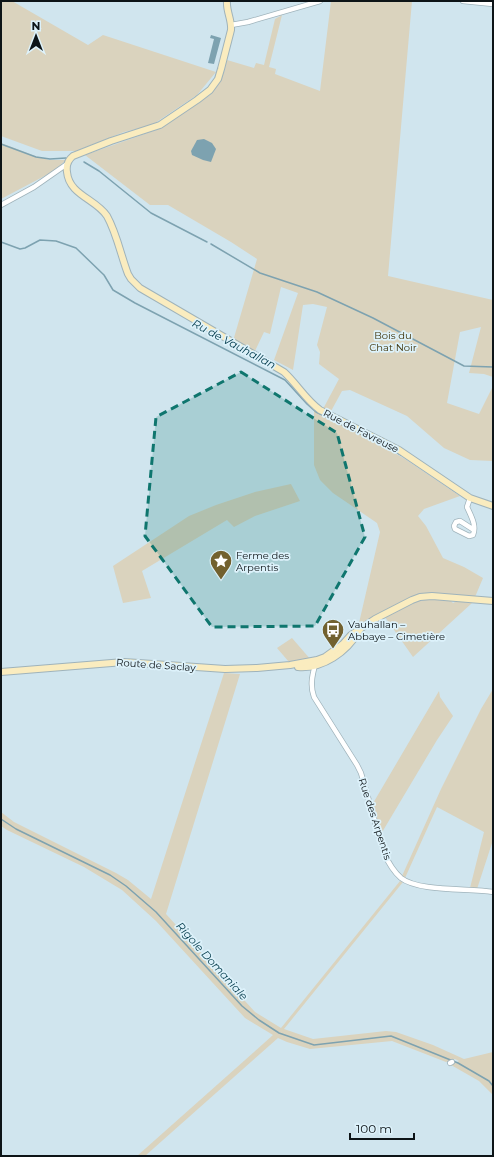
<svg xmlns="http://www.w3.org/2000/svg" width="494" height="1157" font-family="Montserrat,sans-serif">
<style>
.green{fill:#dad3be}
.water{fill:#7da2b0}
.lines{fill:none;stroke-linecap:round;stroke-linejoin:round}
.stream{stroke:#7da2b0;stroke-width:1.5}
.street-casing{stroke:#9fb3bb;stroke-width:6}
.secondary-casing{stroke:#9fb3bb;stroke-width:8}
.street{stroke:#fff;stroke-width:4.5}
.secondary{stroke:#faecbf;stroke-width:6}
.marked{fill:#0f766e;fill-opacity:0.2;stroke:#0f766e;stroke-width:3;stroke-dasharray:8 5;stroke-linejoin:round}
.labels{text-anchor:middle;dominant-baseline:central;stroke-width:3.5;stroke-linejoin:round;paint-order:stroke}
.park-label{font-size:10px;fill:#3f3207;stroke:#ddf2fb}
.street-label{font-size:10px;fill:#0d1417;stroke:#ddf2fb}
.poi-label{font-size:10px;fill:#0d1417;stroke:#ddf2fb;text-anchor:start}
.water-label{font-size:11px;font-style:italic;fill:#003949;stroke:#ddf2fb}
</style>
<rect width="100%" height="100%" fill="#d0e5ee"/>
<g class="green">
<path d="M1 1H12L88 45 103 35 216 72 197 95 152 125 124 132 76 151H42L1 136Z"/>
<path d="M331 1H412L388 276 493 300V377L484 374 469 373 481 327 460 332 447 403 479 414 493 386V461L470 460 444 448 407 416 350 390 342 391 330 413 323 409 339 379 319 364 320 352 317 345 327 307 313 304 303 305 293 370 274 360 298 293 281 287 270 334 264 332 255 351 249 350 233 341 257 259 231 242 168 205H150L85 155 156 130 200 102 210 95 218 85 224 72 227 60 254 68 256 63 264 65 275 19 282 15 269 67 276 69 275 74 320 91Z"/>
<path d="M1 143 35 156 49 160H66L54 171 1 199Z"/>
<path d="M314 410 358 432 405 459 460 496 424 509 418 516 426 526 443 558 464 567 483 578 475 597 428 596 359 626V623L380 532 377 523 333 493 320 480 314 465Z"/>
<path d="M291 484 300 501 255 516 234 527 227 520 142 571 151 598 123 603 113 566 189 516 216 505 255 492Z"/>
<path d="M423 599H434L451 601 453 603 457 601 472 603 413 657 385 617 420 600 422 601Z"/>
<path d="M292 638 311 660 289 662 277 648Z"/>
<path d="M224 673 240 674 166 914 255 1012 281 1028 400 881 403 882 284 1029 313 1039 386 1031 396 1032 433 1045 464 1059 493 1052V1095L479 1081 451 1065 459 1061 455 1059 446 1062 392 1041 310 1049 287 1042 278 1038 145 1156H137L273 1035 245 1018 156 921 122 890 84 867 7 830 1 826V812L14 822 116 873 128 880 151 899Z"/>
<path d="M493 689V840L477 889 470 888 484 832 437 807 405 878 402 876 441 789 481 709Z"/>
<path d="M439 691 440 697 453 716 437 740 381 834 372 805Z"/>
</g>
<g class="water">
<path d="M211 35 221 38 214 64 208 63 214 39 210 38Z"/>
<path d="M204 139 212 143 216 149 211 162 203 160 192 155 191 151 197 140Z"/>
</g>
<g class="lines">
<g class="stream">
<path d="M1 144 36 157 50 159 66 158"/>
<path d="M84 162 99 171 151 213 207 242"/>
<path d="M1 242 20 249 25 248 40 240 56 241 76 248 104 275 113 290 135 303 285 380 307 404 316 412 382 444"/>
<path d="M211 244 260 273 317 292 373 318 464 366 493 367"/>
<path d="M385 446 401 455"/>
<path d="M450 488 456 492"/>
<path d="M1 819 16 829 110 875 126 886 156 912 242 1006 259 1020 279 1033 314 1045 391 1036 458 1063 489 1081 493 1086"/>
</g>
<g class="street-casing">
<g id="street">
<path d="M463 1 493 4"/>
<path d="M231 25 248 22 320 1"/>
<path d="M1 205 34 187 67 164"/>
<path d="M470 498 467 507C471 516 477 526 473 535L469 536 455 529 454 526 456 522 460 521 474 530"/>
<path d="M315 665C312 676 310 686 314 697L357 765 361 773 384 853C388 862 393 871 401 878 419 892 469 888 493 892"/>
<path d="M450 1063 452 1062"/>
</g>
</g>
<g class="secondary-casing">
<g id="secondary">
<path d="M227 1C226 11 232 20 231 30L221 69 218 79 210 90 197 100 160 125 111 141 73 156C68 160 66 166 67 172 69 195 96 199 107 216 117 234 121 256 128 274L131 279 140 288 284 372C297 384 306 400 320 410L399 450 470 498 493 506"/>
<path d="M298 667C323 669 347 652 359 631"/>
<path d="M1 672 124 662 225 669 257 668 290 665 317 660 325 657 343 644 351 635 375 619 412 600 420 597 432 596 493 601"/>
</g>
</g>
<use href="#street" class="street"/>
<use href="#secondary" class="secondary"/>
</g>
<path class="marked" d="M241 372 337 433 365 537 315 626 212 627 145 536 156 417Z"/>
<defs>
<g id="sight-pin" transform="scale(1.15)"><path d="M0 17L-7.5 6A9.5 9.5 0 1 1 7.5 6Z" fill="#72612f" stroke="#ddf2fb"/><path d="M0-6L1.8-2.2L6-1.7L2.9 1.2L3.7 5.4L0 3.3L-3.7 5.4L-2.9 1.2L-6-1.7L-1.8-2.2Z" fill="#fff"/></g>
<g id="bus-pin" transform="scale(1.15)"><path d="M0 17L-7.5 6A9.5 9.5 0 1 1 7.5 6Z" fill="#72612f" stroke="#ddf2fb"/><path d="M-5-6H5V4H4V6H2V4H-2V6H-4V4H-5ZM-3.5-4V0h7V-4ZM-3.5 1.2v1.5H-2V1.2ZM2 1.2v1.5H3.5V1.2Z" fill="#fff"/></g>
</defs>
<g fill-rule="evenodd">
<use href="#sight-pin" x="221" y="561"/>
<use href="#bus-pin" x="333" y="630"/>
</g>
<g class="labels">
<g class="park-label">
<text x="393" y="335">Bois du<tspan x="393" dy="12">Chat Noir</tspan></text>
</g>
<g class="street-label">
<text transform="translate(361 431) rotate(27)">Rue de Favreuse</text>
<text transform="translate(156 665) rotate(4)">Route de Saclay</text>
<text transform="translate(375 819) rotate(72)">Rue des Arpentis</text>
</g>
<g class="poi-label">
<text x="236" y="555">Ferme des<tspan x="236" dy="12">Arpentis</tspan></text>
<text x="348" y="624">Vauhallan –<tspan x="348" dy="12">Abbaye – Cimetière</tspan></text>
</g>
<g class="water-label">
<text transform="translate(234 344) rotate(28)">Ru de Vauhallan</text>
<text transform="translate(212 961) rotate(48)">Rigole Domaniale</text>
</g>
</g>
<rect width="494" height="1157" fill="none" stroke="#0d1417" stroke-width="4"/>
<g transform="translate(36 36)" stroke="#ddf2fb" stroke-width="3" paint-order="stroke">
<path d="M0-3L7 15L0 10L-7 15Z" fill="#0d1417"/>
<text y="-6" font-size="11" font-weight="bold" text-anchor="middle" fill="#0d1417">N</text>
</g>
<path d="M350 1133v6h64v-6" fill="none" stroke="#0d1417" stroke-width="2"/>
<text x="356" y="1133" font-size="12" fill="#0d1417" stroke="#ddf2fb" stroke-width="3" paint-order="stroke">100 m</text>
</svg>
